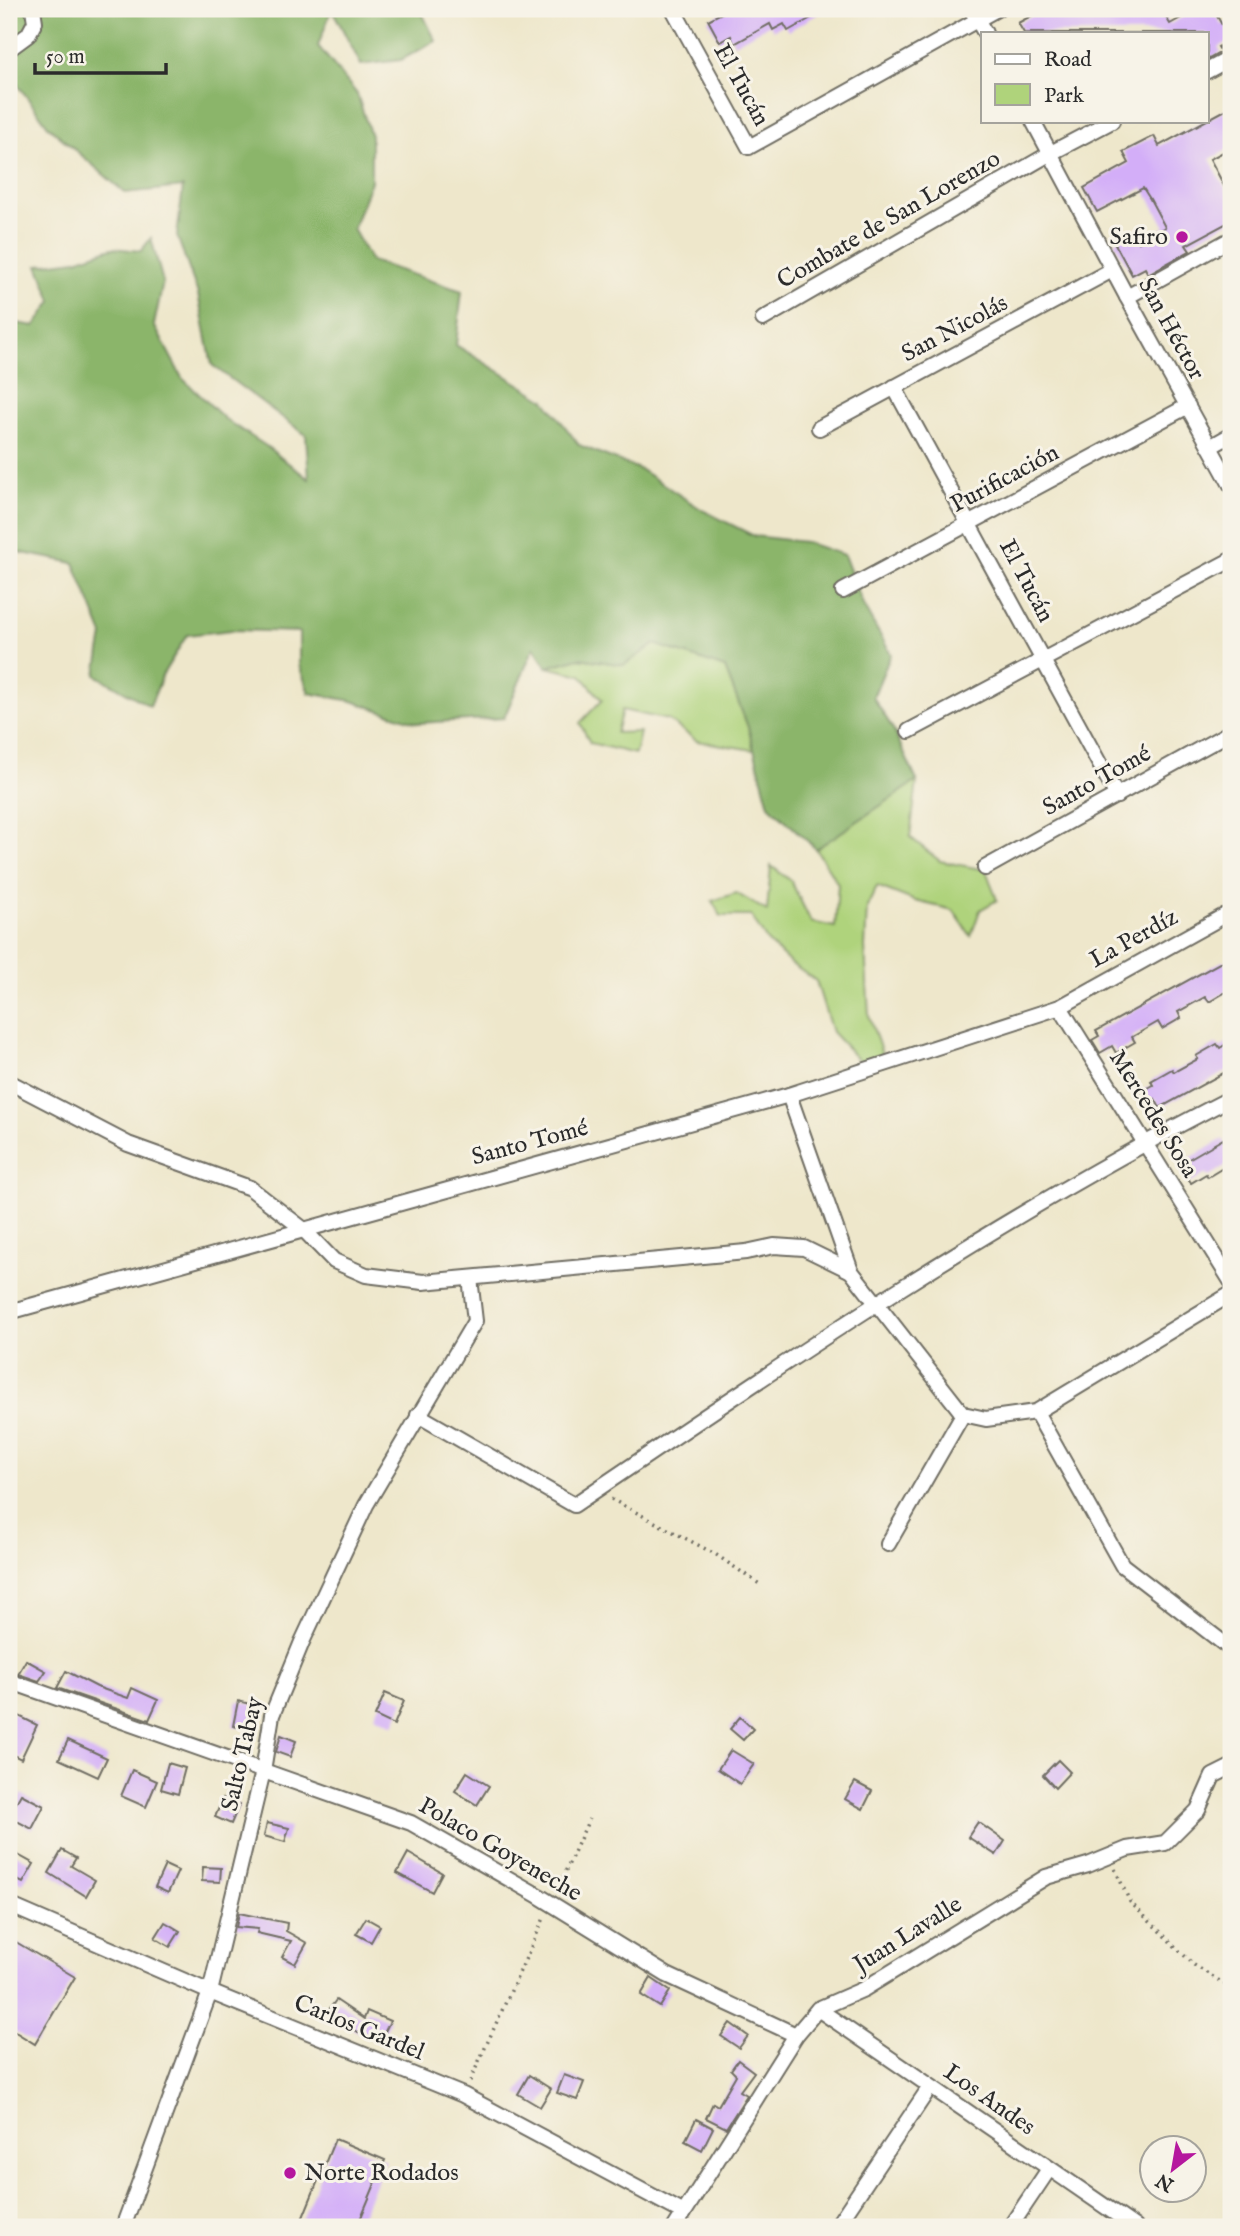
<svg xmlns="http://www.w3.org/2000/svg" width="1240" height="2236" font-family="'IM FELL English',serif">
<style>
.green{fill:#afd37b;stroke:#6d7f53;stroke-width:2}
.forest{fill:#8bb56b;stroke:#5b704b;stroke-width:2}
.building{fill:#d3aef8}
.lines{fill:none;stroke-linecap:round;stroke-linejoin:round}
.minor-casing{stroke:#6f6d63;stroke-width:18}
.path{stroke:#6f6d63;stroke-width:3.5;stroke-dasharray:2 5;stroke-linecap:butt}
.minor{stroke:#fff;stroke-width:14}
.poi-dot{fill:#b5179e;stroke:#f7f3e8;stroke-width:2.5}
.labels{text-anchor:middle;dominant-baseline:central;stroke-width:6;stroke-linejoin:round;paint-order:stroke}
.street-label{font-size:24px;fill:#2b2b2b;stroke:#f7f3e8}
.poi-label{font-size:24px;fill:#2b2b2b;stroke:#f7f3e8;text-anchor:end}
</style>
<rect width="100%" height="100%" fill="#f7f3e8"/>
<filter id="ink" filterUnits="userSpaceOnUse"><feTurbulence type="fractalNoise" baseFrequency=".0143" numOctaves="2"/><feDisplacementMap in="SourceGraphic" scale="14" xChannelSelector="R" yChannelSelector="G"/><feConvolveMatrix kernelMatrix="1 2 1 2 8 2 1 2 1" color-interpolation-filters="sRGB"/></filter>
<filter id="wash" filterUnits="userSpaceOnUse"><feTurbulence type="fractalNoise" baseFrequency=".00686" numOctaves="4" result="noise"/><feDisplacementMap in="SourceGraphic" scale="28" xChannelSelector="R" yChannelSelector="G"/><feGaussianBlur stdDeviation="1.57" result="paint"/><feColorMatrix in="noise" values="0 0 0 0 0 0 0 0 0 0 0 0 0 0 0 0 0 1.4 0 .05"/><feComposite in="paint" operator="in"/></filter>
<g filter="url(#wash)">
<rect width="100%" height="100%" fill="#eee7cb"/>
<g class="green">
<path d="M655 644 725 668 748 727 754 750 697 741 668 720 622 710 616 733 640 732 635 754 590 743 580 723 602 700 581 675 547 667 579 658 624 665Z"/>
<path d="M917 781 910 837 940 861 986 870 997 900 980 910 971 936 953 910 915 901 877 886 867 907 865 947 869 1016 882 1054 866 1068 832 1032 816 981 790 963 767 941 751 916H721L712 901 736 893 767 911 771 866 791 881 811 922 835 927 838 884 816 849Z"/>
</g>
<path class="forest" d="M9 9H420L436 41 401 60 361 65 332 9 318 46 357 94 371 136V181L353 229 371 261 462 291 456 345 545 400 579 445 641 470 704 511 754 536 805 542 844 555 864 607 891 654 873 697 893 729 917 781 816 849 769 805 748 727 725 668 655 644 624 665 579 658 547 667 534 647 504 718 418 723 352 701 309 693 299 665V632L232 630 187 635 163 674 150 706 96 675 103 635 74 563 18 552 9 539V322L35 326 52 301 38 265 76 260 112 248 141 251 151 238 163 282 154 325 182 378 226 420 266 446 309 479 306 435 212 365 198 294 177 236 183 187 125 193 49 127 9 73Z"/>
<g id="blocks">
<g class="building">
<path d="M729 9H827L788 31 784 24 773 30 770 24 734 44 731 36 720 42 708 20Z"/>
<path d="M1044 9H1161L1170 24 1197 9H1213L1222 25 1231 21V40L1218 47 1221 52 1207 60V33H1024L1018 23Z"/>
<path d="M1231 107V148L1210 159 1231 199V221L1186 245 1190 251 1148 274 1145 268 1132 275 1114 242 1134 232 1139 242 1165 227 1150 199 1143 188 1097 212 1084 188 1129 163 1123 152 1154 136 1159 146Z"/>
<path d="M1223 961 1227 967 1231 964V989L1209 1002 1205 997 1178 1012 1181 1018 1162 1029 1158 1022 1132 1037 1135 1042 1116 1053 1112 1046 1100 1053 1092 1040 1099 1036 1096 1031Z"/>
<path d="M1231 1041V1069L1160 1108 1155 1099 1149 1103 1142 1091 1153 1085 1151 1081 1172 1069 1174 1072 1198 1059 1196 1056 1217 1044 1220 1048Z"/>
<path d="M1223 1139 1227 1146 1231 1143V1163L1208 1177 1206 1174 1191 1183 1180 1164Z"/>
<path d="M26 1660 46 1671 39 1681 18 1674Z"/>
<path d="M66 1671 97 1687 128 1698 132 1688 158 1700 149 1720 57 1688Z"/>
<path d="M385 1693 404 1701 394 1725 375 1716Z"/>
<path d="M238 1701 258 1706 252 1730 233 1726Z"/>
<path d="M9 1711 37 1725 21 1759 9 1753Z"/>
<path d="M740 1717 753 1729 743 1740 730 1729Z"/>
<path d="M281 1735 296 1741 290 1757 276 1752Z"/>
<path d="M68 1740 107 1758 98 1777 59 1759Z"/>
<path d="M731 1750 754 1764 740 1784 718 1769Z"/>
<path d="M1058 1760 1070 1772 1055 1788 1043 1775Z"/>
<path d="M168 1763 185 1768 178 1794 161 1789Z"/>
<path d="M132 1770 157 1781 146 1807 121 1796Z"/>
<path d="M467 1772 489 1786 477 1805 455 1791Z"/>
<path d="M855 1782 872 1791 863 1809 845 1799Z"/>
<path d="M21 1794 44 1806 32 1829 9 1817V1799L16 1803Z"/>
<path d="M223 1798 239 1805 231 1824 215 1817Z"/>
<path d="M978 1822 1005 1841 996 1855 968 1837Z"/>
<path d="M267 1823 289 1828 285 1842 264 1836Z"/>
<path d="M9 1850 34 1864 23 1883 9 1876Z"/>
<path d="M62 1850 76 1858 71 1866 95 1880 86 1896 49 1873Z"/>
<path d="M408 1853 442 1873 432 1892 397 1873Z"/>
<path d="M165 1865 178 1871 168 1893 155 1887Z"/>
<path d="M203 1867 221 1868 220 1882 202 1881Z"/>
<path d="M239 1913 287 1923 286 1931 307 1943 295 1964 282 1957 291 1941 257 1933 258 1929 236 1927Z"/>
<path d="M366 1918 380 1926 371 1942 356 1934Z"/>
<path d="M165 1922 180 1931 170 1947 155 1938Z"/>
<path d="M16 1942 75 1977 35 2044 9 2028V1954Z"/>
<path d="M651 1978 670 1991 660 2007 641 1995Z"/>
<path d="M336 2000 364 2019 367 2011 390 2021 380 2042 359 2033 328 2011Z"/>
<path d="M730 2023 748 2036 739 2048 721 2036Z"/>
<path d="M738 2060 754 2072 740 2091 747 2095 726 2128 706 2118 713 2103 718 2106 736 2075 731 2070Z"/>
<path d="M529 2075 551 2089 540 2107 518 2094Z"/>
<path d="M564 2075 584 2082 577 2100 557 2093Z"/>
<path d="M696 2119 713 2128 702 2150 685 2141Z"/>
<path d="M335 2139 385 2160 357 2227H299Z"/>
</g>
</g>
</g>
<g filter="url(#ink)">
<use href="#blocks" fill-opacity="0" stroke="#6f6d63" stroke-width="2"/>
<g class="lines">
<g class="minor-casing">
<g id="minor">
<path d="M673 9 749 147 997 9"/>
<path d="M971 9 985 33"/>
<path d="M9 49 28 35 35 22 33 9"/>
<path d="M1207 71 1231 58"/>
<path d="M1033 121 1127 297 1231 485"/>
<path d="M1127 297 1231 239"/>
<path d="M763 319 1051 153 1112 121"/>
<path d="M894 387 1117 796"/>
<path d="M819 428 1112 270"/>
<path d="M1210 447 1231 435"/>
<path d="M843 591 1188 406"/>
<path d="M909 731 1231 560"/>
<path d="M985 868 1231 732"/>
<path d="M1060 1007 1231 1281"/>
<path d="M9 1082 128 1144 250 1188 303 1229 334 1261 366 1275 423 1282 746 1252 774 1246 804 1248 851 1271 963 1414 986 1419 1036 1412 1231 1294"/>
<path d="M789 1095 851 1271"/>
<path d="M9 1312 789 1095 1060 1007 1231 912"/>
<path d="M1036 1412 1122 1565 1231 1649"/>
<path d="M418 1415 574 1505C787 1360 1002 1215 1231 1098"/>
<path d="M888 1544 963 1414"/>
<path d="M9 1681 411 1823 539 1896 667 1975 796 2035"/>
<path d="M9 1905 210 1992 463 2095 684 2213"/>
<path d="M818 2009 1135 2227"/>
<path d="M123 2227 210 1992 263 1771 272 1715 302 1642 366 1505 475 1321 470 1278"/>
<path d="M675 2227 796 2035 818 2009 864 1989 1046 1877 1088 1865 1127 1849 1165 1843 1198 1810 1213 1776 1231 1767"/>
<path d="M836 2227 930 2087"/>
<path d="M1010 2227 1049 2169"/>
</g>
</g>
<g class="path">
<path d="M611 1499 715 1554 761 1585"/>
<path d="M1115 1869 1130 1902 1194 1965 1231 1988"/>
<path d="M557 1890 589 1819"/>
<path d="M470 2081 545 1916"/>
</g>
<use href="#minor" class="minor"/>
</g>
</g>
<g class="poi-dot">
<circle cx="1182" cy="237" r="7"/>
<circle cx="290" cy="2173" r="7"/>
</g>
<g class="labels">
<g class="street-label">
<text transform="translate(741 85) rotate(61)">El Tucán</text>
<text transform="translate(889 220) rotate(-30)">Combate de San Lorenzo</text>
<text transform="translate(955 329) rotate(-28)">San Nicolás</text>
<text transform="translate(1171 329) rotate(61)">San Héctor</text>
<text transform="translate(1005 479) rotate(-28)">Purificación</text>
<text transform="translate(1026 581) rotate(62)">El Tucán</text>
<text transform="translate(1097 781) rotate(-29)">Santo Tomé</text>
<text transform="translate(1134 939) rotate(-29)">La Perdíz</text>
<text transform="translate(1153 1114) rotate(58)">Mercedes Sosa</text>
<text transform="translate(530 1143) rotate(-15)">Santo Tomé</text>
<text transform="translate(243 1754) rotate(-77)">Salto Tabay</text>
<text transform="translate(500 1850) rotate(30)">Polaco Goyeneche</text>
<text transform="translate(908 1935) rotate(-32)">Juan Lavalle</text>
<text transform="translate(359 2028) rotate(22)">Carlos Gardel</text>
<text transform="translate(989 2100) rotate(35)">Los Andes</text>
</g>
<g class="poi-label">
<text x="1168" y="237">Safiro</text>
<text x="304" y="2173" text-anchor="start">Norte Rodados</text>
</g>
</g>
<rect width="1240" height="2236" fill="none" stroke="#f7f3e8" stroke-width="35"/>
<rect x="981" y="32" width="228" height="91" fill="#f7f3e8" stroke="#a5a39c" stroke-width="2"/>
<rect x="995" y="54" width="35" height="10" fill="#ffffff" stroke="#a5a39c" stroke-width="2"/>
<text x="1044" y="66" font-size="21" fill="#2b2b2b">Road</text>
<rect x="995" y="84" width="35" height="21" fill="#afd37b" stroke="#a5a39c" stroke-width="2"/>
<text x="1044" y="102" font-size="21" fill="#2b2b2b">Park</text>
<g transform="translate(1173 2169) rotate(211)"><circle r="33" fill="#f7f3e8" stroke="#a5a39c" stroke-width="2"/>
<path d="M0-5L12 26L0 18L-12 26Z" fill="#b5179e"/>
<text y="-10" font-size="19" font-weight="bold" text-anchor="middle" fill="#2b2b2b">N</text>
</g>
<path d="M35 63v10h131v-10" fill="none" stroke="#2b2b2b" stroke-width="3.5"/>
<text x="46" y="63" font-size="21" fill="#2b2b2b" stroke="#f7f3e8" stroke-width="5" paint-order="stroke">50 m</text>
</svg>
